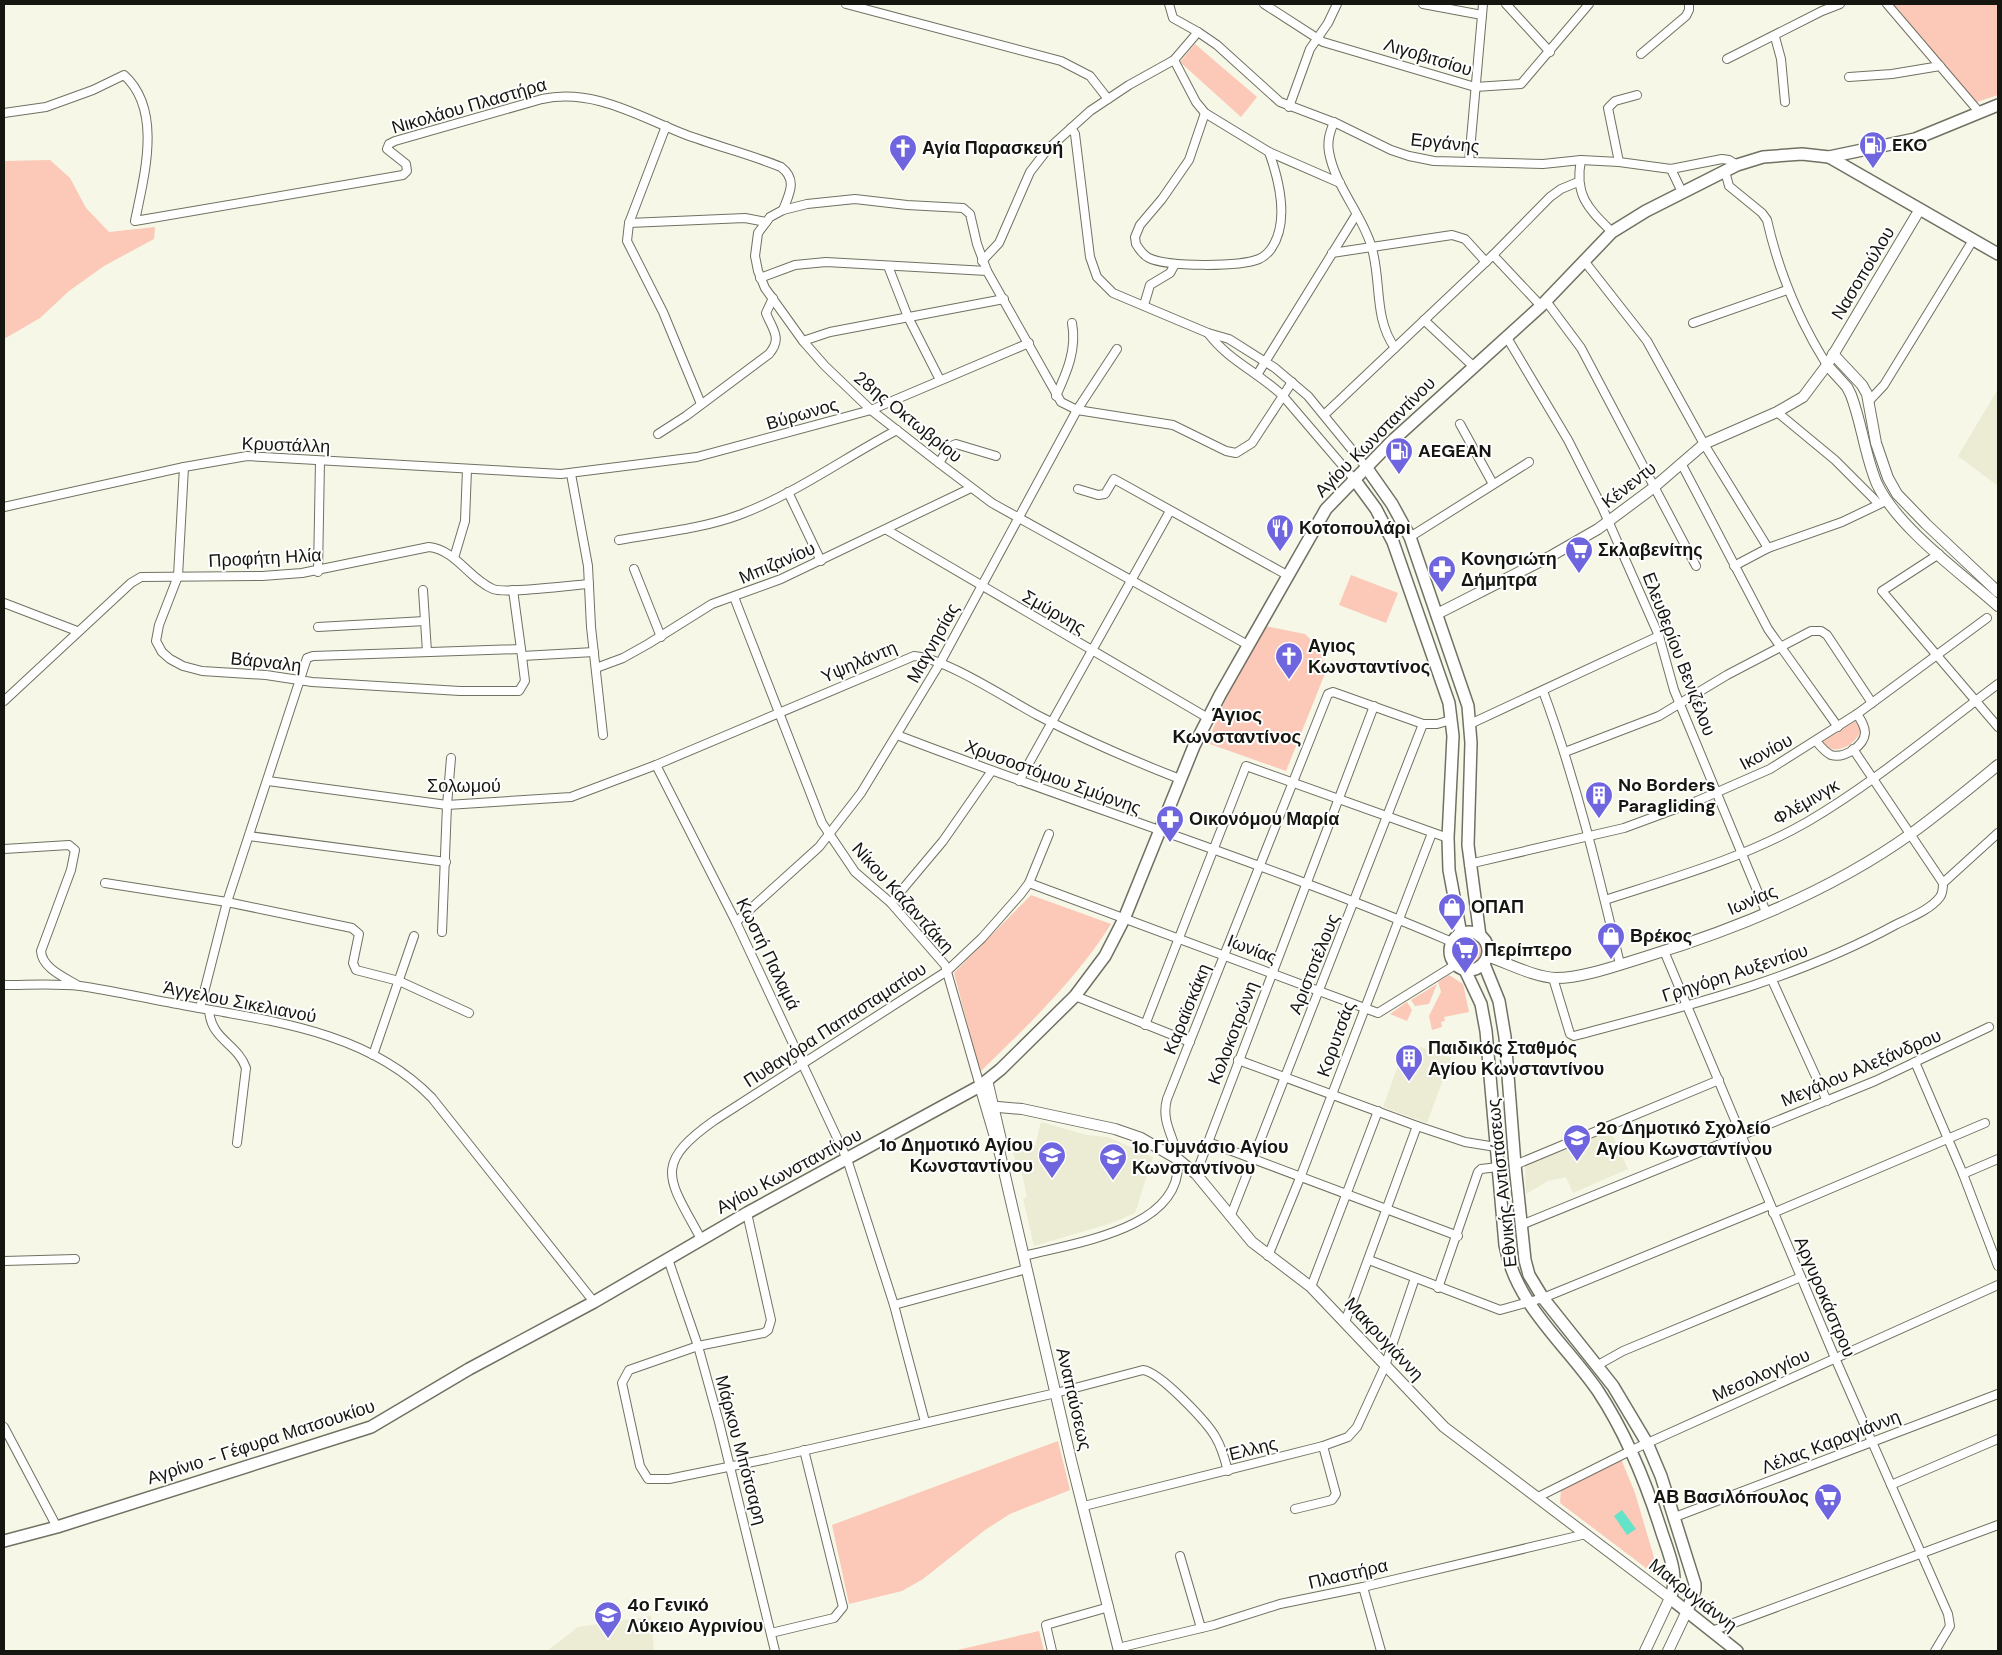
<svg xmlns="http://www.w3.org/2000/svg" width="2002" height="1655" font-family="'DM Sans',sans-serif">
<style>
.built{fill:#ececd5}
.green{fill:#fcc8b8}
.water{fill:#64e3c9}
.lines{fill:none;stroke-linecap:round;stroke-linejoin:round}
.minor-casing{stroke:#717163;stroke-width:10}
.tertiary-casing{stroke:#717163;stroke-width:12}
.secondary-casing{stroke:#717163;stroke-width:14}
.minor{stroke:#fff;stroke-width:8}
.tertiary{stroke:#fff;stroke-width:10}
.secondary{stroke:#fff;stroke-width:11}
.labels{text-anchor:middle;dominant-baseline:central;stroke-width:4;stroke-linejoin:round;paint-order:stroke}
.street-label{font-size:18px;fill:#161611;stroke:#fff}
.poi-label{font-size:18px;font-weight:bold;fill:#161611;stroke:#fff;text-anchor:start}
.neighbourhood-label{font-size:19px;font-weight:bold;fill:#161611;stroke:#fff}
</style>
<rect width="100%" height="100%" fill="#f6f7e6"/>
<g class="built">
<path d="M1998 389V486L1958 456Z"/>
<path d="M1421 1047 1451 1058 1427 1123 1383 1107 1399 1063Z"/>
<path d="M1041 1122 1087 1135 1108 1137 1153 1157 1135 1213 1112 1223 1034 1246 1023 1199 1027 1197 1019 1160H1015L1013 1150 1035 1146Z"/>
<path d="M1609 1128 1628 1169 1573 1193 1566 1177 1548 1181 1526 1194 1525 1164Z"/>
<path d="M651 1616 654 1651H547L578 1627Z"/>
</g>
<g class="green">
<path d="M1894 4H1998V95L1974 103Z"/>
<path d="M1195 44 1257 97 1241 117 1180 62Z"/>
<path d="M50 160 70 178 86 208 109 232 155 227 154 239 104 266 69 291 40 318 4 339V161Z"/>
<path d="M1351 575 1398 593 1386 623 1339 605Z"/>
<path d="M1265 626 1305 634 1320 649 1326 671 1286 771 1207 743 1227 696Z"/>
<path d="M1856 721 1861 729C1857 745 1833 758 1822 742Z"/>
<path d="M1031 895 1111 924C1075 981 1028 1025 980 1072L954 973Z"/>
<circle cx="1469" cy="951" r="12"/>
<path d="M1449 975 1463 984 1469 1012 1444 1017 1445 1021 1441 1022 1442 1027 1432 1030 1429 1016 1441 992 1438 982Z"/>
<path d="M1437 984 1429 1004 1415 1006 1411 1000Z"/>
<path d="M1407 1002 1412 1010 1407 1021 1390 1014Z"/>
<path d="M1058 1441 1070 1490 1010 1514 985 1530 923 1579 902 1591 849 1604 832 1525Z"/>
<path d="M1621 1459 1635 1493 1658 1571V1577L1560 1503 1561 1490Z"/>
<path d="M1039 1631 1044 1651H953Z"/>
</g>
<path class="water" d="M1622 1510 1636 1529 1627 1535 1614 1516Z"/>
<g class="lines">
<g class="minor-casing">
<g id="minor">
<path d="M846 4 1061 61 1090 76 1108 99"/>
<path d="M1169 4 1173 18 1198 32 1217 45 1280 102 1338 124 1391 150 1409 156 1434 161 1543 164 1581 160 1619 162 1671 169 1722 159 1729 160 1737 165"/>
<path d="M1264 4 1323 42 1475 87 1521 84 1589 4"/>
<path d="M1423 4 1482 15"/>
<path d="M1506 4 1550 52"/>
<path d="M1887 4 1980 113"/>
<path d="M1775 37 1781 59 1785 102"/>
<path d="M1641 54 1686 16 1689 10V4"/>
<path d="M1727 59 1822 11 1840 4"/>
<path d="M1174 60 1196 102 1205 113 1269 152 1340 183"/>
<path d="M1849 77 1892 74 1940 66"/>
<path d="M1289 107 1310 49 1328 23 1337 4"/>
<path d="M4 113 46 107 93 90 124 75C163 110 144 176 135 221L403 175 407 171 406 164 387 149 389 144 395 141 542 99C593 88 638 116 684 134 716 146 749 154 781 167 798 180 789 194 783 210"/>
<path d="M1205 113 1189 160 1162 199 1140 225 1135 237 1136 244C1139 249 1143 255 1149 258 1168 267 1239 267 1259 259 1264 257 1268 253 1271 249 1290 222 1279 180 1269 152"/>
<path d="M1334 122C1330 132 1327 141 1329 152 1335 186 1361 213 1371 245 1382 279 1373 318 1395 348"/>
<path d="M666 126 629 223 627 241 663 312 701 404"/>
<path d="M1071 128 1075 134 1090 257 1097 277 1113 293 1208 333 1229 339 1275 368 1308 396 1366 467"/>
<path d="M1581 160C1574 196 1589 209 1612 232"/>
<path d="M1469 162 1483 4"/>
<path d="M1619 162 1608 108 1615 101 1637 95"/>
<path d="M1671 169 1682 192"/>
<path d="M1725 171 1729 186 1762 213 1767 220C1779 273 1798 319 1827 365"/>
<path d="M629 223 745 218 766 222"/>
<path d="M1332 253 1452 235 1465 239 1486 262"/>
<path d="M1493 255 1541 306"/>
<path d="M982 261 999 243 1030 172 1047 150 1090 111 1129 85 1174 60 1198 32"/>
<path d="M1585 262 1647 341 1704 444 1768 548"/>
<path d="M888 266 908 317 940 380"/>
<path d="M760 278 795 265 826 262 987 271"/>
<path d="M1546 301 1581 348 1696 566"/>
<path d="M1144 305 1150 285 1170 273 1175 264"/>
<path d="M1424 320 1473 366"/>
<path d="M1693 323 1787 290"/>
<path d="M1208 333C1229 361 1258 372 1283 396L1354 479"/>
<path d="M1506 336 1568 440 1602 507 1659 636 1674 690 1766 912"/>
<path d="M803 341 830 332 1004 299"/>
<path d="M1257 375 1356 215"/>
<path d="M1056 396C1067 372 1077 349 1072 323"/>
<path d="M1869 401 1884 385 1973 240"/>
<path d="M1777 412 1835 460 1878 503"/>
<path d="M1324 415 1493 255 1550 197 1561 189 1578 182"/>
<path d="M1460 424 1493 484"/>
<path d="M658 434 686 416 769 354C783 338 772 329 766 313L773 298"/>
<path d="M939 463 949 447 956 444 996 456"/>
<path d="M1681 463 1768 629 1838 727"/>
<path d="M184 467 178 576 159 625 156 641 162 652 170 659 183 666 202 671 266 675 312 682 460 691H519L525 681 521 649"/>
<path d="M571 474 588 566 591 627 603 735"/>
<path d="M1078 489 1098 495 1105 494 1114 479 1287 575"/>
<path d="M788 492 821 561"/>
<path d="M4 507 184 467 247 456 561 474 697 457 871 410 1029 343"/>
<path d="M887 530 1208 718"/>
<path d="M1410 537 1529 462"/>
<path d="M619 540C658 533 701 529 739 515 795 494 844 458 897 430"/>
<path d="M1939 554 1882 591 1998 727"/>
<path d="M454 558 465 521 467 469"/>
<path d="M1734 566 1768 548 1842 522 1886 501"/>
<path d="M634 569 661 637"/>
<path d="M318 572 320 461"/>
<path d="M423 590 427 652"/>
<path d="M734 597 822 823 855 872 891 903 945 965 980 1086"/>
<path d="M4 603 77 631"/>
<path d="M318 627 425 621"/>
<path d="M1248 645 992 503 939 463 871 410 825 366 803 341 765 288 758 271 755 256 758 233 770 217 783 210 807 204 855 199 907 205 963 208 970 214 977 244 987 271 1061 402 1077 410 1173 425 1226 451 1236 453 1252 443 1292 382"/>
<path d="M522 656 594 652"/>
<path d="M596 668 623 658 648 644 712 604 781 579 971 488"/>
<path d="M1543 691C1576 780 1598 872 1620 964"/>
<path d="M4 701 131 583 141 577 262 576 302 573 429 547C456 550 469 579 493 589 505 594 572 585 589 584"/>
<path d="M1470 724 1659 636"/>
<path d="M897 735C1081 806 1271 864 1452 942"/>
<path d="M1816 741C1820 746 1825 752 1831 755 1844 759 1864 746 1865 733 1865 726 1861 720 1857 714"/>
<path d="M1853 749 1943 883"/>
<path d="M1565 752 1659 716 1727 675 1811 631H1821L1827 635 1872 703"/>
<path d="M656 765 736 922 847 1159 894 1305 925 1422"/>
<path d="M268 781 447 805 571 797 656 765 914 656C943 657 1009 700 1037 715 1083 739 1131 760 1180 779"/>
<path d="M1019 781 1170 511"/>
<path d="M249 836 446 862"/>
<path d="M4 849 69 845 75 850 71 870 41 951C42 968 64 977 77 985"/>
<path d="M1469 864 1624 828 1697 801 1770 769 1857 714 1987 618"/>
<path d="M105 883 227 902 352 928 359 934 353 963 356 970 399 981 469 1013"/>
<path d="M1029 883 1378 1013 1455 965"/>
<path d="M1943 883 1998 833"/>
<path d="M1605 900C1673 878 1744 858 1807 822 1875 782 1935 731 1998 684"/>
<path d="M891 903 943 841 991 772"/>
<path d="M736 922 819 847 861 793 940 663 1077 410 1117 349"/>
<path d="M442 932 447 805 451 758"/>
<path d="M1664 951 1835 1358 1948 1614 1950 1626 1935 1651"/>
<path d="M1553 978 1570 1034 1574 1036C1683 1007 1795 980 1895 925 1909 918 1930 910 1940 897 1943 893 1943 888 1943 883"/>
<path d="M1772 980 1827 1101"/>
<path d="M4 985C29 985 55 983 80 986 116 991 152 1000 188 1006 273 1021 369 1032 432 1098L594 1302"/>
<path d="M1075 996 1190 1042"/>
<path d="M200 1008 227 902 307 658 313 656 521 649 513 590"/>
<path d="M209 1010C211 1040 237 1043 246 1068L237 1143"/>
<path d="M1145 1025 1246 766 1448 838"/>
<path d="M373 1055 414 936"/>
<path d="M1238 1060 1417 1126 1465 1142 1496 1147"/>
<path d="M1915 1062 1963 1174 1998 1266"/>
<path d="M1208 1142 1458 1236"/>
<path d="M1515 1165 1719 1080"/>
<path d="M1196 1174 1374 706"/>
<path d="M1963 1174 1998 1159"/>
<path d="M747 1213 771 1320 768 1330 764 1333 698 1346 629 1370 622 1383 640 1466 648 1479H669L767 1459 1056 1393 1143 1370C1160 1372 1208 1423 1216 1438 1222 1448 1225 1460 1228 1471"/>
<path d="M1773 1213 1985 1123"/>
<path d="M1231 1215 1423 724"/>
<path d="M1521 1225 1875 1081 1989 1027"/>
<path d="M701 1239C669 1179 651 1165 715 1120L947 971 982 938 1020 895 1029 883 1049 834"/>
<path d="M1024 1256C1072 1243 1181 1230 1178 1162 1177 1140 1160 1124 1167 1099L1328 694 1333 692 1423 724H1437L1451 720"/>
<path d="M1268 1256 1300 1178 1432 833"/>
<path d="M668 1259 698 1346 719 1422 775 1651"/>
<path d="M1369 1260 1500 1310 1543 1298 1770 1205"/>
<path d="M4 1261 75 1259"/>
<path d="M1311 1287 1378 1111"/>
<path d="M1438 1288 1478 1172 1481 1169 1498 1167"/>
<path d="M894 1305 1027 1269"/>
<path d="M1345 1322 1417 1126"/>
<path d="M1598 1365 1623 1351 1801 1277"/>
<path d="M4 1427 57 1527"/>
<path d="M1891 1485 1998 1439"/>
<path d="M1538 1497 1632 1450 1998 1285"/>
<path d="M1084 1506 1323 1446 1348 1437 1357 1427 1385 1366 1415 1278"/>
<path d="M1295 1509 1332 1500 1336 1494 1323 1446"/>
<path d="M1675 1517 1998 1394"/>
<path d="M1180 1556 1201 1628"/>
<path d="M1363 1587 1381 1651"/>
<path d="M1712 1631 1998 1525"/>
<path d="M771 1633 834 1618 843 1607 804 1450"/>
<path d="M1118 1648 1214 1625 1280 1604 1363 1587 1586 1534"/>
<path d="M1052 1651 1046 1625 1109 1607"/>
</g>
</g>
<g class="tertiary-casing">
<g id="tertiary">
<path d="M1833 354 1862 385 1867 394 1876 443 1888 478 1897 494 1926 524 1998 592"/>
<path d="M1827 365 1847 387 1851 395C1862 424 1865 456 1877 484 1898 528 1961 573 1998 606"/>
<path d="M1437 614 1551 556 1598 529 1653 488 1704 444 1777 412 1803 397 1827 365 1920 209"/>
<path d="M1487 956C1508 963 1533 977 1556 978 1584 978 1621 964 1648 956 1739 928 1834 889 1912 833 1941 812 1970 788 1998 765"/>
<path d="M987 1080 1001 1140"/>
<path d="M980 1086 1000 1154 1071 1460 1119 1651"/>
<path d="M987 1106 1022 1109 1115 1129 1141 1138 1179 1160 1196 1174 1252 1242 1311 1287 1444 1427 1670 1598 1645 1651"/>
<path d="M1668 1651 1687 1611"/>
</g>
</g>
<g class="secondary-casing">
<g id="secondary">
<path d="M1829 157 1998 254"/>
<path d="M1366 467 1392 504 1410 537 1468 706 1471 743 1468 845 1480 936"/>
<path d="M1354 479 1376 509 1393 542 1449 703 1453 736 1448 838 1449 870 1461 934"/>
<circle cx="1469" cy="951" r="19"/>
<path d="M1484 964 1499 1001 1505 1037 1515 1165 1525 1260 1529 1275 1543 1298 1613 1386 1647 1443 1661 1476 1695 1584V1590L1687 1611"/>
<path d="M1465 970 1481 1004 1486 1031 1505 1245C1516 1305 1565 1343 1598 1391 1627 1435 1646 1482 1662 1533 1669 1554 1680 1578 1670 1598L1737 1651"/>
<path d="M4 1541 57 1527 371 1427 469 1369 594 1302 747 1213 980 1086 1001 1069 1075 996 1105 956 1124 919 1194 746 1220 695 1326 509 1391 442 1541 306 1612 232 1646 211 1737 165 1763 157 1802 154 1829 157 1915 139 1998 105"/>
</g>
</g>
<use href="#minor" class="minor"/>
<use href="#tertiary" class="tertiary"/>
<use href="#secondary" class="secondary"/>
</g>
<defs>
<g id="fuel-pin" transform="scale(1.4375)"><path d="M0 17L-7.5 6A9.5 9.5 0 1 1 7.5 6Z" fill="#6f65df" stroke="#fff"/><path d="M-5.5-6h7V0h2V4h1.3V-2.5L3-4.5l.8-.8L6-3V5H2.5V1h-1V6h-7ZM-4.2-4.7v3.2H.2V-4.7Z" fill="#fff"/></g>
<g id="church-pin" transform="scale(1.4375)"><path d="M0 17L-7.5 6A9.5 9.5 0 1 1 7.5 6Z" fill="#6f65df" stroke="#fff"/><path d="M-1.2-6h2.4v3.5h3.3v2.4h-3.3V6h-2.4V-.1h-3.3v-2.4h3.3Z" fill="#fff"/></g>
<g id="restaurant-pin" transform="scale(1.4375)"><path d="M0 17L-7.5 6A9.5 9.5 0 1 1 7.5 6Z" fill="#6f65df" stroke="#fff"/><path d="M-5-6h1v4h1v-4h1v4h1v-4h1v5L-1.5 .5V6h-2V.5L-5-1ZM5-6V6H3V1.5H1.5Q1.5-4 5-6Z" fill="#fff"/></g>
<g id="supermarket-pin" transform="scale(1.4375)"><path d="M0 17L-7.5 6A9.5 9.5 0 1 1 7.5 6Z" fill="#6f65df" stroke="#fff"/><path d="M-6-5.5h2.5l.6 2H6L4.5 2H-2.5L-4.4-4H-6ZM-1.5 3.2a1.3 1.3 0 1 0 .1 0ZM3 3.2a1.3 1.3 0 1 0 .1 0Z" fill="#fff"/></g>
<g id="pharmacy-pin" transform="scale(1.4375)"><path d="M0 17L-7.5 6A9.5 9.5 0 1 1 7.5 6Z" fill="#6f65df" stroke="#fff"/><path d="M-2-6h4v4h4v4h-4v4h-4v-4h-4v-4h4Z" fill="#fff"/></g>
<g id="building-pin" transform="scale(1.4375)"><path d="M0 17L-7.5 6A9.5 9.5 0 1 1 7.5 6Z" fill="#6f65df" stroke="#fff"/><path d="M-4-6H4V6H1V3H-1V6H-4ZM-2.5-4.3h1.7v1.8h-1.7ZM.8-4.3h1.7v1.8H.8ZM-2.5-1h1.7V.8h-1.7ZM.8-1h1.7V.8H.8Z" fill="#fff"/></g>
<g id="shop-pin" transform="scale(1.4375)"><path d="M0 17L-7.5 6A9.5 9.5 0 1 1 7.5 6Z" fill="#6f65df" stroke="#fff"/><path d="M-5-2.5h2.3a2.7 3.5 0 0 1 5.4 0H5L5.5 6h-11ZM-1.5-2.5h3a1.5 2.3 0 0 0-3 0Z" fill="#fff"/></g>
<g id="school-pin" transform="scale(1.4375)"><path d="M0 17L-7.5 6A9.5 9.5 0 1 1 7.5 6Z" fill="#6f65df" stroke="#fff"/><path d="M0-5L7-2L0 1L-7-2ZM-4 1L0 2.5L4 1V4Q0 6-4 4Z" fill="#fff"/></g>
</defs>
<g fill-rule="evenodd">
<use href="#fuel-pin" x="1873" y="145"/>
<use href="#church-pin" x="903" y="148"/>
<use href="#fuel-pin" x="1399" y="451"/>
<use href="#restaurant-pin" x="1280" y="528"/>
<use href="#supermarket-pin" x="1579" y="550"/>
<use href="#pharmacy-pin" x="1442" y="569"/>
<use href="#church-pin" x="1289" y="656"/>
<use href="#building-pin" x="1599" y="795"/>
<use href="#pharmacy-pin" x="1170" y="819"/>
<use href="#shop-pin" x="1452" y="907"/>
<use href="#shop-pin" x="1611" y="936"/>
<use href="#supermarket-pin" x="1465" y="950"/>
<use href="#building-pin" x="1409" y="1058"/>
<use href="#school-pin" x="1577" y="1138"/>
<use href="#school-pin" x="1052" y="1155"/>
<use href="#school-pin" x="1113" y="1157"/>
<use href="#supermarket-pin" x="1828" y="1497"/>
<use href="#school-pin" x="608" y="1615"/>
</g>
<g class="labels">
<g class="street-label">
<text transform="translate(1428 57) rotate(17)">Λιγοβιτσίου</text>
<text transform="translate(469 106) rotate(-16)">Νικολάου Πλαστήρα</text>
<text transform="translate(1445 143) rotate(6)">Εργάνης</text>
<text transform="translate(1863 273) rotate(-59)">Νασοπούλου</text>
<text transform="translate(802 414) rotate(-16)">Βύρωνος</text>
<text transform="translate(908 417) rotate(39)">28ης Οκτωβρίου</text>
<text transform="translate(1375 437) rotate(-45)">Αγίου Κωνσταντίνου</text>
<text transform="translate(286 445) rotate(2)">Κρυστάλλη</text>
<text transform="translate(1629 485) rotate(-38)">Κένεντυ</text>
<text transform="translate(265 558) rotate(-3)">Προφήτη Ηλία</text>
<text transform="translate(777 563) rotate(-23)">Μπιζανίου</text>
<text transform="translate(1054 612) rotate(30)">Σμύρνης</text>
<text transform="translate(933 643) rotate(-61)">Μαγνησίας</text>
<text transform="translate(1679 654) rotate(69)">Ελευθερίου Βενιζέλου</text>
<text transform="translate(266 662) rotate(6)">Βάρναλη</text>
<text transform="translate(859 662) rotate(-23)">Υψηλάντη</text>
<text transform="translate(1766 752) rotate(-28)">Ικονίου</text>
<text transform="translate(1053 777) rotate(20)">Χρυσοστόμου Σμύρνης</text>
<text x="464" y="786">Σολωμού</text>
<text transform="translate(1806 802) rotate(-30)">Φλέμινγκ</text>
<text transform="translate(903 898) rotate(48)">Νίκου Καζαντζάκη</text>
<text transform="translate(1752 900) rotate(-23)">Ιωνίας</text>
<text transform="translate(1252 949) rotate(21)">Ιωνίας</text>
<text transform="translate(768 954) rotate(64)">Κωστή Παλαμά</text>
<text transform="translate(1314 964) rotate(-68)">Αριστοτέλους</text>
<text transform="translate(1735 973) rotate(-18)">Γρηγόρη Αυξεντίου</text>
<text transform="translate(240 1002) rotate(11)">Άγγελου Σικελιανού</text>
<text transform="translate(1187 1009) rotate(-68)">Καραϊσκάκη</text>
<text transform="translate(835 1025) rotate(-33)">Πυθαγόρα Παπασταματίου</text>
<text transform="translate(1233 1033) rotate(-69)">Κολοκοτρώνη</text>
<text transform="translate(1336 1039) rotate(-70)">Κορυτσάς</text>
<text transform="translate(1861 1068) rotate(-23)">Μεγάλου Αλεξάνδρου</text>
<text transform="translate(789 1171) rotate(-28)">Αγίου Κωνσταντίνου</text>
<text transform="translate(1502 1183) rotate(-96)">Εθνικής Αντιστάσεως</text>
<text transform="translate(1825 1297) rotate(67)">Αργυροκάστρου</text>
<text transform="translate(1384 1339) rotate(47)">Μακρυγιάννη</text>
<text transform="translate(1761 1375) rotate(-24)">Μεσολογγίου</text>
<text transform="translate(1074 1399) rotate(77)">Αναπαύσεως</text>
<text transform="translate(261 1442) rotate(-18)">Αγρίνιο - Γέφυρα Ματσουκίου</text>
<text transform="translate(1831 1442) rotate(-21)">Λέλας Καραγιάννη</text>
<text transform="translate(1252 1449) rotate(-14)">Έλλης</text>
<text transform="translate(741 1450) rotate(75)">Μάρκου Μπότσαρη</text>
<text transform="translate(1348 1574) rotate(-13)">Πλαστήρα</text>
<text transform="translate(1693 1595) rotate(38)">Μακρυγιάννη</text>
</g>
<g class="poi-label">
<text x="1892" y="145">EKO</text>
<text x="922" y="148">Αγία Παρασκευή</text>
<text x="1418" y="451">AEGEAN</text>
<text x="1299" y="528">Κοτοπουλάρι</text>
<text x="1598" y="550">Σκλαβενίτης</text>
<text x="1461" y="559">Κονησιώτη<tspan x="1461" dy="21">Δήμητρα</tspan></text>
<text x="1308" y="646">Αγιος<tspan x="1308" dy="21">Κωνσταντίνος</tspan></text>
<text x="1618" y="785">No Borders<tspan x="1618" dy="21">Paragliding</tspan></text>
<text x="1189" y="819">Οικονόμου Μαρία</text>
<text x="1471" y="907">ΟΠΑΠ</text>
<text x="1630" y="936">Βρέκος</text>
<text x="1484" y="950">Περίπτερο</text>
<text x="1428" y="1048">Παιδικός Σταθμός<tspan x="1428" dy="21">Αγίου Κωνσταντίνου</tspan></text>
<text x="1596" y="1128">2ο Δημοτικό Σχολείο<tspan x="1596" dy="21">Αγίου Κωνσταντίνου</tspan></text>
<text x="1033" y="1145" text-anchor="end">1ο Δημοτικό Αγίου<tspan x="1033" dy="21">Κωνσταντίνου</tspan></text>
<text x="1132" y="1147">1ο Γυμνάσιο Αγίου<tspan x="1132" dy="21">Κωνσταντίνου</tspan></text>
<text x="1809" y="1497" text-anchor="end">ΑΒ Βασιλόπουλος</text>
<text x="627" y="1605">4ο Γενικό<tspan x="627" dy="21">Λύκειο Αγρινίου</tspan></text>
</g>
<g class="neighbourhood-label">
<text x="1237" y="714">Άγιος<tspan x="1237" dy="22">Κωνσταντίνος</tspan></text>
</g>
</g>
<rect width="2002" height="1655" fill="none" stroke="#161611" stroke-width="10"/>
</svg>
